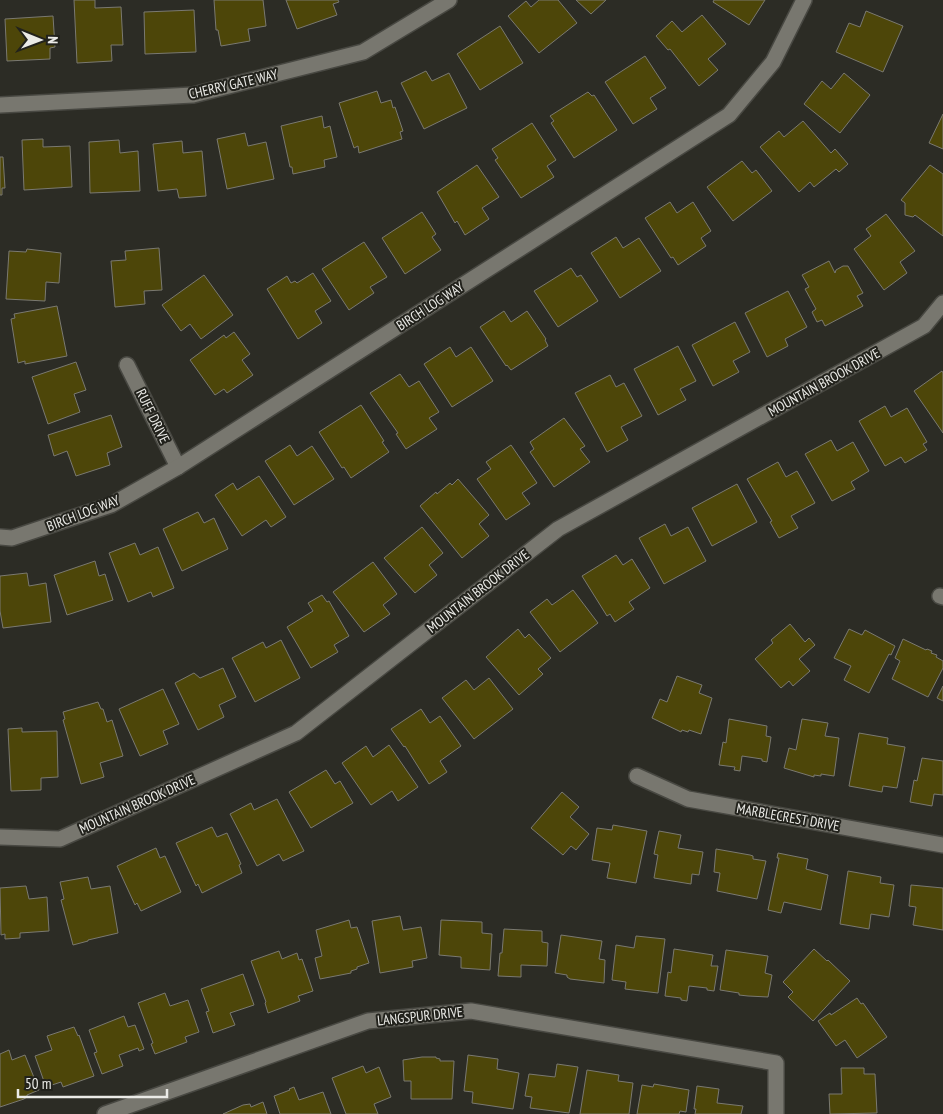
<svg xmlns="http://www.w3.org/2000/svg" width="943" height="1114" font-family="'PT Sans Narrow',sans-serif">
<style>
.building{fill:#4d4609;stroke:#7a7971}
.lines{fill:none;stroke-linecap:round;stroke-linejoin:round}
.minor-casing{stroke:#484842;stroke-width:18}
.minor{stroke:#78776f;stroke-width:15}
.labels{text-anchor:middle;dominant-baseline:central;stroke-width:4;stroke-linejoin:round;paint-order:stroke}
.street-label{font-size:14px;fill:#ebebe7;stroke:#22221c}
</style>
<rect width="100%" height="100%" fill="#2c2c25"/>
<g class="building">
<path d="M74 0H95V8L121 7 123 45H111L112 61 77 63Z"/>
<path d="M214 0H263L266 26 248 29 250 41 221 46 218 30H216Z"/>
<path d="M286 0H338L339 2 333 4 337 15 297 29Z"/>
<path d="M539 0H558L577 23 539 53 508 16 526 1 531 7Z"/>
<path d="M576 0H606L591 14Z"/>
<path d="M714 0H765L749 25 713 2Z"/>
<path d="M194 10 196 52 145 54 144 12Z"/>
<path d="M866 11 903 26 883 72 836 52 849 23 860 27Z"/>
<path d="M702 15 726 44 708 59 718 70 699 86 670 49 668 50 656 36 672 21 682 32Z"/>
<path d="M53 16 55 47 50 48V59L7 61 5 19Z"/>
<path d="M500 26 523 63 480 90 457 54Z"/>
<path d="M645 56 666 88 650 98 657 109 633 124 605 82Z"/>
<path d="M426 71 432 81 449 73 467 108 424 129 401 83Z"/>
<path d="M844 73 870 95 840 133 804 104 822 81 831 89Z"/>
<path d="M377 91 381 103 391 100 393 108 395 107 403 131 400 132 402 139 359 153 358 146 354 148 339 103Z"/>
<path d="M588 92 592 96 594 95 617 130 574 158 551 123 554 121 550 116Z"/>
<path d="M943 114V149L929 143Z"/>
<path d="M322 116 324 128 330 126 337 157 324 160 325 167 293 174 292 167H290L281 126Z"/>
<path d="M803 121 831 153 835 149 848 164 839 172 836 169 814 187 810 182 799 192 760 147 779 131 784 137Z"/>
<path d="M532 123 556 160 547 166 554 177 521 198 495 160 498 158 492 149Z"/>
<path d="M245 133 248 146 266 142 274 179 227 189 217 139Z"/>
<path d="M43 139V147L70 146 72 187 24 190 22 140Z"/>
<path d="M119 140 120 153 138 151 140 191 90 193 89 142Z"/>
<path d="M182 141 183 153 202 151 206 196 179 198 177 189 158 191 153 144Z"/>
<path d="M0 157H3L5 188H2V195H0Z"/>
<path d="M742 161 752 173 756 170 772 191 733 221 707 187Z"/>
<path d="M477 165 499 197 482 208 489 219 465 235 457 221 455 223 437 192Z"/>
<path d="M930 165 943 174V236L915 215 913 217 905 215V203L901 200Z"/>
<path d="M670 202 677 213 693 202 711 231 701 238 706 246 678 265 673 257 671 258 645 218Z"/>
<path d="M422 212 436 234 432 237 441 250 405 274 382 238Z"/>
<path d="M886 214 915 251 900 262 907 273 884 290 854 249 871 236 866 229Z"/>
<path d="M616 237 623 248 639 238 661 271 620 298 591 253Z"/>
<path d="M364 242 387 277 370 287 374 293 349 310 322 269Z"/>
<path d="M159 248 162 290 144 291 145 304 115 307 111 261 126 260 125 251Z"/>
<path d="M27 249 61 253 59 283 46 282 45 301 6 299 9 251 26 252Z"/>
<path d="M829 261 835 273 836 270 843 266H848L863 293 857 296 863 306 825 326 822 320 817 322 812 312 816 309 805 289 809 287 802 275Z"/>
<path d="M571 268 577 277 581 275 598 301 558 327 534 291Z"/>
<path d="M313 273 331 301 315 311 322 323 298 339 267 289 287 276 291 283 295 281 297 283Z"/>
<path d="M204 275 233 315 201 339 190 324 181 331 162 305Z"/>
<path d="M788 291 807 327 785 339 788 346 767 357 745 313Z"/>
<path d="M57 306 67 356 25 364V361L18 363 11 319 15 318 14 314Z"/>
<path d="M504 311 511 322 527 311 546 339 545 340 548 346 511 370 507 365 506 366 480 327Z"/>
<path d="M735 322 750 352 733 361 739 372 713 386 692 345Z"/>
<path d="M234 332 250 354 242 360 253 375 227 393 224 389 215 395 190 360 224 335 226 338Z"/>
<path d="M678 346 696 381 680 389 686 400 658 415 634 369Z"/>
<path d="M450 347 456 357 471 347 493 381 452 407 424 364Z"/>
<path d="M76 362 86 390 74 394 80 412 48 424 32 377Z"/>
<path d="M942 371 943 373V433L914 391Z"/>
<path d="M400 374 409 387 419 381 439 412 429 418 437 429 406 449 396 434 398 433 370 393Z"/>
<path d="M610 375 616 387 624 383 642 416 621 427 628 440 607 452 575 393Z"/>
<path d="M361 405 384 441 382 442 389 452 351 478 344 467 342 468 319 432Z"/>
<path d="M885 406 891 417 907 408 927 442 923 444 927 450 905 463 901 457 885 466 859 421Z"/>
<path d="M111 415 122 447 107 453 110 465 76 476 67 451 54 456 48 435Z"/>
<path d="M564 418 585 446 580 449 590 462 554 487 530 452 534 449 530 442Z"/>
<path d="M831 440 837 451 853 442 869 471 851 482 855 489 832 501 805 454Z"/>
<path d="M290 445 297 456 312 446 334 479 294 505 265 461Z"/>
<path d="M511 445 537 483 522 493 530 504 506 520 477 479 491 469 486 462Z"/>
<path d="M778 462 786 477 797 471 815 503 791 516 798 528 779 538 770 522 772 521 747 479Z"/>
<path d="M259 476 286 517 271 527 266 520 242 536 215 495 233 483 237 490Z"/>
<path d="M458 479 489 515 479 524 489 536 462 558 420 506 436 492 437 494 450 483 452 485Z"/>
<path d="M737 484 757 522 712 546 692 508Z"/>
<path d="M198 512 204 523 214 518 228 549 182 571 163 529Z"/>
<path d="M665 524 671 536 688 527 706 561 664 584 639 538Z"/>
<path d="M422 527 443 553 429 565 437 575 415 593 384 558Z"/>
<path d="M135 543 140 555 158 547 174 588 153 597 151 592 128 602 109 553Z"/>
<path d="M616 555 623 565 632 559 650 588 629 602 634 609 615 622 610 614 607 616 582 576Z"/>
<path d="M95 561 99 576 105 574 113 600 67 615 54 575Z"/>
<path d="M373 562 397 594 383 605 390 614 364 632 333 592Z"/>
<path d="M27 573 29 586 46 583 51 622 3 628 0 611V576Z"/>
<path d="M573 590 598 623 560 652 530 612 547 599 552 605Z"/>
<path d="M322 595 327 602 329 601 349 636 334 645 338 652 311 668 287 627 313 611 308 603Z"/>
<path d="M790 624 805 642 809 638 815 645 799 659 810 671 793 686 789 681 781 688 755 659 773 643 771 640Z"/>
<path d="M518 629 525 638 529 634 551 658 538 669 543 674 519 695 486 657Z"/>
<path d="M849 629 862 635 865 630 895 646 891 655 889 654 869 693 844 680 851 666 834 658Z"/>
<path d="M903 639 926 650 927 649 932 651 931 653 937 655 936 657 943 661V668L928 697 892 679 900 661 895 658Z"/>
<path d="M281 640 300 678 255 702 232 658 263 642 266 648Z"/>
<path d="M223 668 236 697 219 705 224 717 198 730 175 683 194 673 200 678Z"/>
<path d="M677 676 702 685 699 693 712 698 701 734 689 730 688 732 682 730 681 732 652 718 660 699 667 702Z"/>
<path d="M489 678 513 709 474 739 442 698 466 680 474 690Z"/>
<path d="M943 686V701L937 698Z"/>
<path d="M163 689 179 724 163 731 168 744 140 756 119 709Z"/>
<path d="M98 702 101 709H103L107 722 112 720 123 756 100 763 104 777 81 784 63 720 65 719 63 712Z"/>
<path d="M421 709 430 723 440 716 461 746 440 761 447 772 429 784 405 746 404 747 391 729Z"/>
<path d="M729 719 767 726 766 736 771 737 767 762 762 761V759L742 756 740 771 734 770 735 767 719 765 723 742 726 743Z"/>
<path d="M802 719 828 723 825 736 839 738 834 776 821 774V776L814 775V777L784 768 789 748 796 750Z"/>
<path d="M22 728V732L57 731 58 777 41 778V790L11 791 8 729Z"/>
<path d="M859 733 888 738 887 744 905 747 897 788 883 786 882 792 849 786Z"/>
<path d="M389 745 418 787 398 801 392 791 371 805 342 763 366 746 373 757Z"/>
<path d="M922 758 943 761V795L934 794 932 806 910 802 914 780 917 781Z"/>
<path d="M326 770 335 784 340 781 353 803 311 828 289 792Z"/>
<path d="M562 792 579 807 570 817 589 834 576 850 571 846 563 855 531 828Z"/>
<path d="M277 799 304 851 283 861 279 854 257 866 230 814 251 803 254 810Z"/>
<path d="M613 825 647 831 636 883 607 878 610 863 592 860 597 828 612 830Z"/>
<path d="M212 827 217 837 227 833 241 864 239 865 242 873 202 893 198 884 196 886 176 843Z"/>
<path d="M659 831 681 835 678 848 703 852 699 875 692 874 691 884 654 878 658 855 654 854Z"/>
<path d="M156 848 160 858 165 856 181 892 141 911 137 903 135 905 117 866Z"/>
<path d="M716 849 750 855 753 856V859L766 861 757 899 717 891 720 873 714 872Z"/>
<path d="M778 853 808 859 806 869 828 875 821 910 784 902 781 913 768 910 779 858H777Z"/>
<path d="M848 871 881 877 880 883 894 885 889 917 871 914 869 929 840 924Z"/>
<path d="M88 877 91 889 110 886 118 933 88 940V941L73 945 61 900 64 899 60 882Z"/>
<path d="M911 885 943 888V930L913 925 916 907 909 906Z"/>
<path d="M26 886 29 899 47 897 49 931 20 933V938L5 939V934L1 935 0 888Z"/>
<path d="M400 916 403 930 421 927 427 958 412 961 413 967 380 973 372 921Z"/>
<path d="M349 920 351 928 357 927 369 963 357 967V969L351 971V973L320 979 315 958 322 956 316 930Z"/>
<path d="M441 920 482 922V933L492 934 490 970 461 968V957L439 955Z"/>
<path d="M504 929 542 931V942L548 943 547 966 521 965V977L498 976 500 953H502Z"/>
<path d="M561 935 602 941 599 959 605 960 604 983 570 979 567 977V975L555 973Z"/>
<path d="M636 936 665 939 658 993 625 989 626 982 612 980 616 945 634 948Z"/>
<path d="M674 949 713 955 711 966H718L714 991 707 990V988L689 986 687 1001 681 1000V998L665 996 668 972 671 973Z"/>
<path d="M814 949 827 961 828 960 850 981 813 1021 788 997 793 992 783 982Z"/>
<path d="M726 950 768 956 765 973 772 975 768 997 748 996 739 995V993L720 990Z"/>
<path d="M279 951 282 959 297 953 299 960 302 959 313 991 298 996 300 1001 268 1013 265 1003 266 1002 251 961Z"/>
<path d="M243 974 254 1005 230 1013 235 1025 213 1033 206 1012 209 1011 201 989Z"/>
<path d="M165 993 170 1006 188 1000 199 1032 185 1037 187 1042 155 1054 151 1044 153 1043 138 1003Z"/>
<path d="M857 998 861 1004 863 1003 887 1037 857 1058 845 1040 836 1046 818 1021 830 1013 831 1015Z"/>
<path d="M124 1016 128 1027 135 1025 144 1049 139 1051 138 1048 119 1055 123 1066 102 1074 94 1053 97 1052 89 1030Z"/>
<path d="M74 1027 78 1036 79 1035 94 1076 63 1087 61 1082 46 1087 35 1056 52 1050 47 1036Z"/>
<path d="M9 1050 12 1060 25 1055 39 1090 27 1095V1097L24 1099 0 1107V1054Z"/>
<path d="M468 1055 498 1059 497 1069 519 1073 513 1109 472 1103 473 1092 464 1091Z"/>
<path d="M422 1057H436V1058L440 1059V1061H454L452 1099H411V1081H404L403 1060Z"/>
<path d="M557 1064 578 1067 569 1113 530 1108 532 1097 525 1096 529 1074 555 1077Z"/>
<path d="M363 1066 366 1073 379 1067 391 1097 374 1104 378 1114H346L332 1078Z"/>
<path d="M841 1068H864V1074H875L877 1113 830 1114 829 1094H842Z"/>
<path d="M587 1070 619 1075 618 1081 633 1083 629 1114H580Z"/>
<path d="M654 1084 689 1090 686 1112 680 1111 679 1114H637L642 1085 653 1087Z"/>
<path d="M697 1086 719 1089 717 1103 743 1106 741 1114H695L696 1109H694Z"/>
<path d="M294 1087 299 1100 323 1092 331 1114H280L274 1096 290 1090 289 1089Z"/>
<path d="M263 1102 267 1114H223L243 1105 250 1104 251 1107Z"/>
</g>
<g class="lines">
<g class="minor-casing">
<g id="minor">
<path d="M0 105 193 95 363 52 449 0"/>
<path d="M127 365 178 467"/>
<path d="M0 537 12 538 111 505 178 467 729 115 773 62 804 0"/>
<path d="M940 596 943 597"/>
<path d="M637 776 688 799 943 845"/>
<path d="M0 837 60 839 296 733 558 529 924 326 943 303"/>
<path d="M105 1114 368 1021 471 1011 776 1063V1114"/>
</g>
</g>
<use href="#minor" class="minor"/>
</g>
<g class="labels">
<g class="street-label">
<text transform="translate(233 84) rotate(-13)">CHERRY GATE WAY</text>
<text transform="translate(430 306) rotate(-33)">BIRCH LOG WAY</text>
<text transform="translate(824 382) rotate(-29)">MOUNTAIN BROOK DRIVE</text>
<text transform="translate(153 416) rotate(64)">RUFF DRIVE</text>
<text transform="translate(83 513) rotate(-21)">BIRCH LOG WAY</text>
<text transform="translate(478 591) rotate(-38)">MOUNTAIN BROOK DRIVE</text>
<text transform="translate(137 804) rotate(-24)">MOUNTAIN BROOK DRIVE</text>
<text transform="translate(788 817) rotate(10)">MARBLECREST DRIVE</text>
<text transform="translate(420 1016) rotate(-6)">LANGSPUR DRIVE</text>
</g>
</g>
<g transform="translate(40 40) rotate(91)" stroke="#22221c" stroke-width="4" paint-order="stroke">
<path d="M0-4L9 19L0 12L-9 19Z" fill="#ebebe7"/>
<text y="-8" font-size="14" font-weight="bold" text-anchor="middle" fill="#ebebe7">N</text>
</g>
<path d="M18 1089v8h149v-8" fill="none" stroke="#ebebe7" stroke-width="2.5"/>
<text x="25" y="1089" font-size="15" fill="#ebebe7" stroke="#22221c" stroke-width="4" paint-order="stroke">50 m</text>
</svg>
